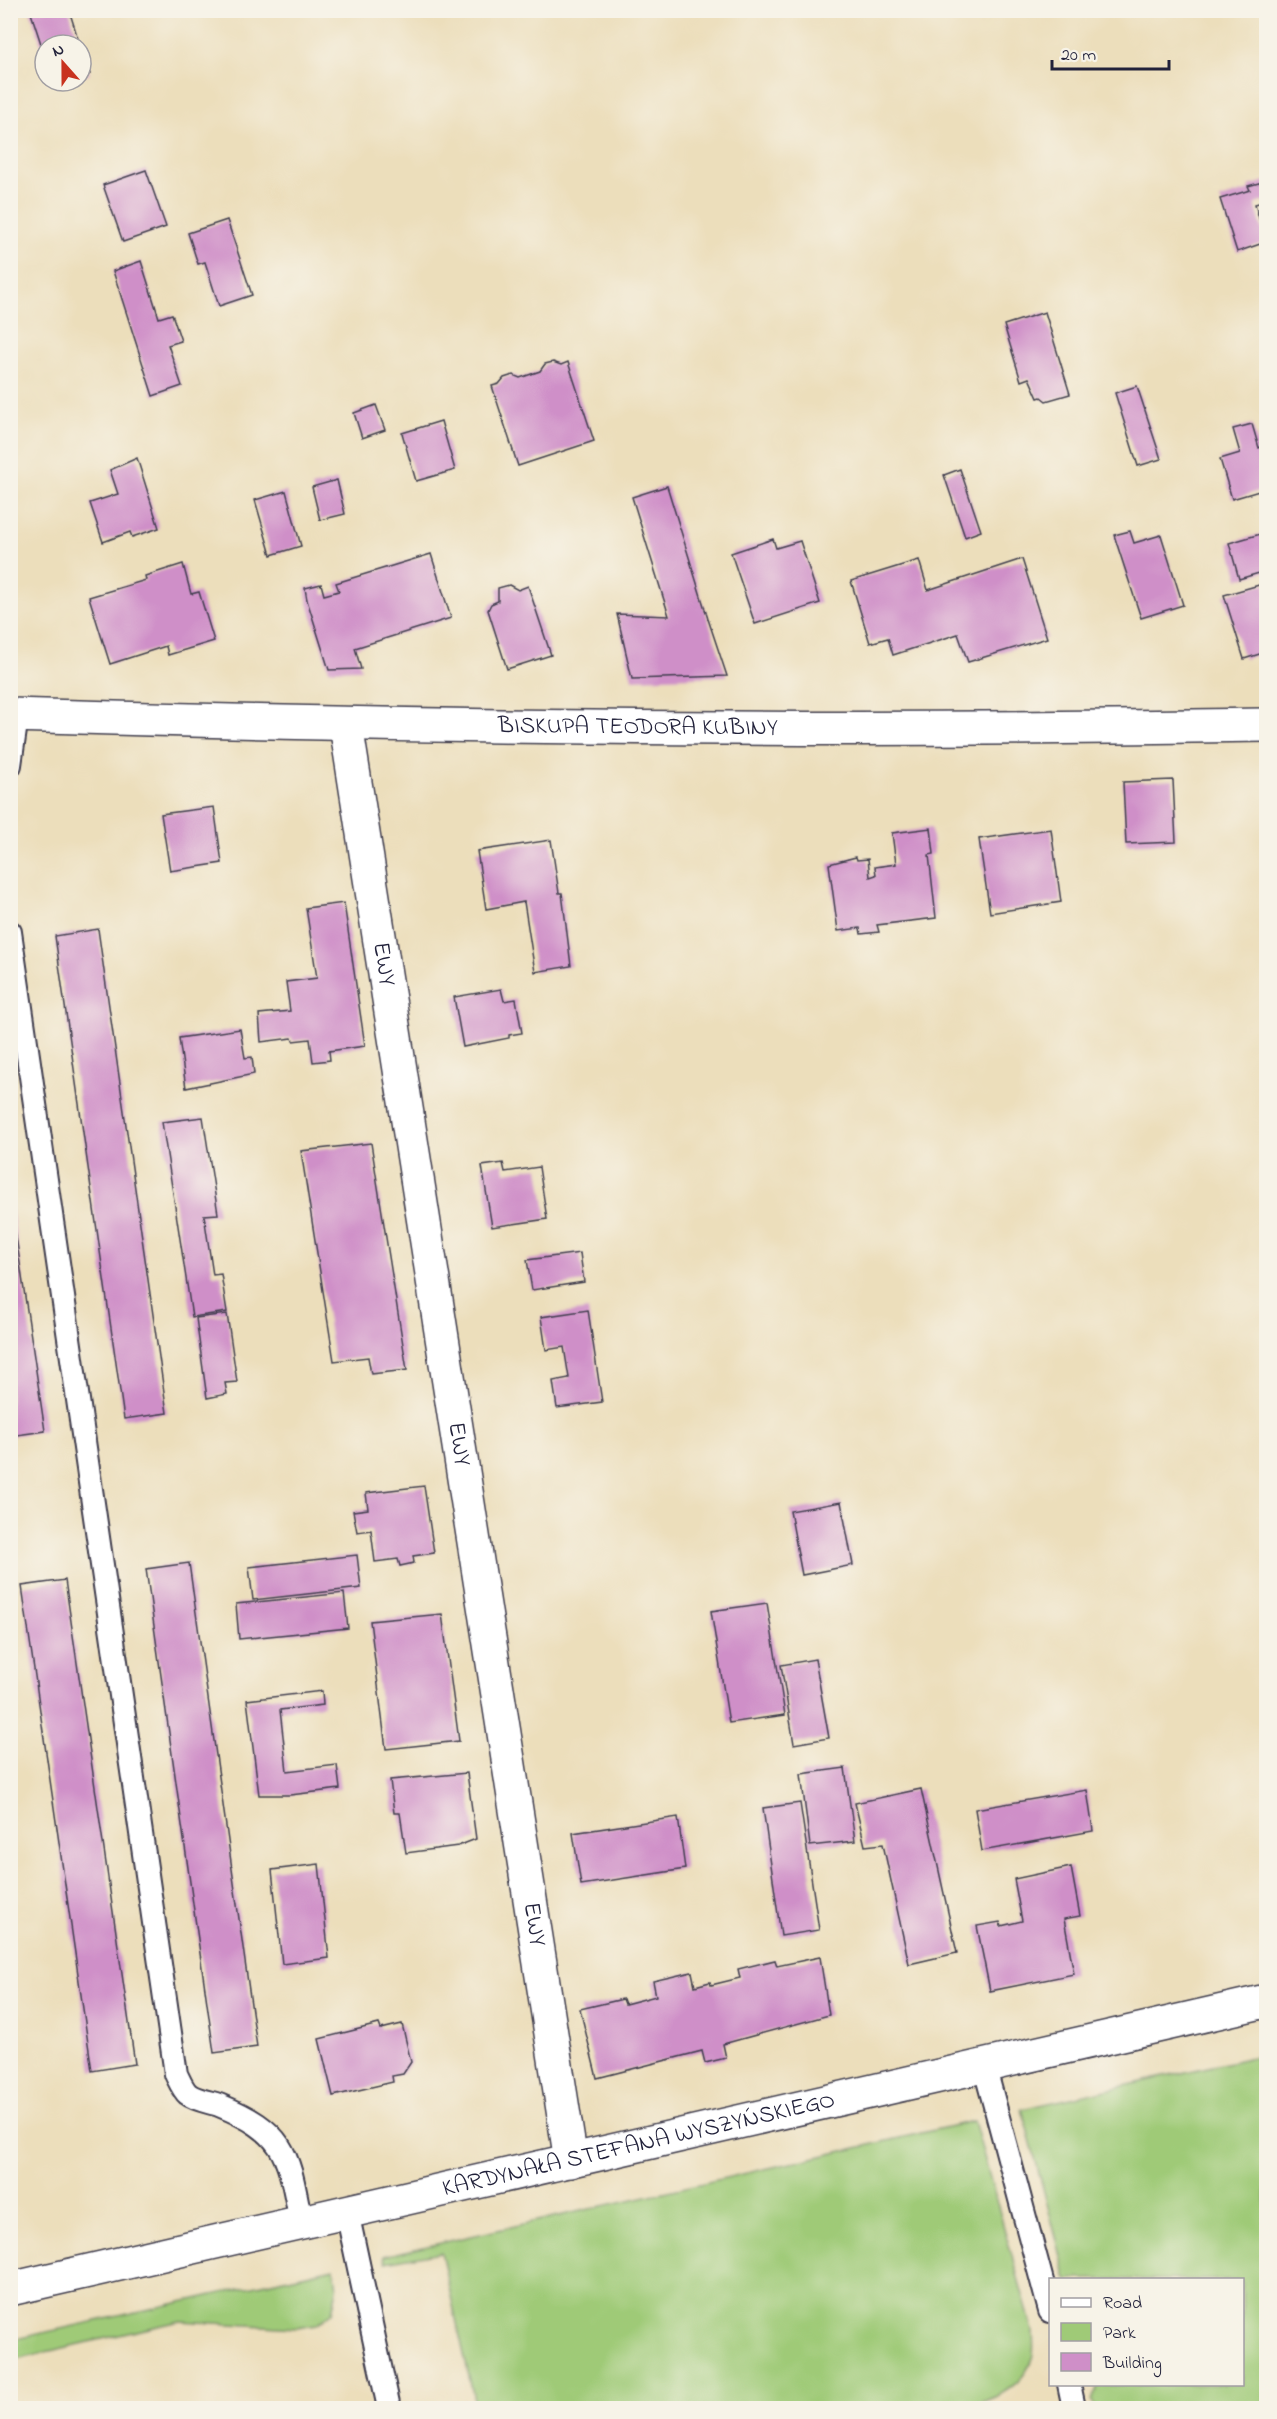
<svg xmlns="http://www.w3.org/2000/svg" width="1277" height="2419" font-family="'Indie Flower',sans-serif">
<style>
.green{fill:#9fca77;stroke:#607659;stroke-width:1.5}
.building{fill:#cf8fc8}
.lines{fill:none;stroke-linecap:round;stroke-linejoin:round}
.lane-casing{stroke:#403e4e;stroke-width:26}
.street-casing{stroke:#403e4e;stroke-width:36}
.lane{stroke:#fff;stroke-width:22}
.street{stroke:#fff;stroke-width:33}
.labels{text-anchor:middle;dominant-baseline:central;stroke-width:4.5;stroke-linejoin:round;paint-order:stroke}
.street-label{font-size:24px;fill:#22223b;stroke:#f7f3e8}
</style>
<rect width="100%" height="100%" fill="#f7f3e8"/>
<filter id="ink" filterUnits="userSpaceOnUse"><feTurbulence type="fractalNoise" baseFrequency=".0167" numOctaves="2"/><feDisplacementMap in="SourceGraphic" scale="12" xChannelSelector="R" yChannelSelector="G"/><feConvolveMatrix kernelMatrix="1 2 1 2 8 2 1 2 1" color-interpolation-filters="sRGB"/></filter>
<filter id="wash" filterUnits="userSpaceOnUse"><feTurbulence type="fractalNoise" baseFrequency=".008" numOctaves="4" result="noise"/><feDisplacementMap in="SourceGraphic" scale="24" xChannelSelector="R" yChannelSelector="G"/><feGaussianBlur stdDeviation="1.35" result="paint"/><feColorMatrix in="noise" values="0 0 0 0 0 0 0 0 0 0 0 0 0 0 0 0 0 1.4 0 .05"/><feComposite in="paint" operator="in"/></filter>
<g filter="url(#wash)">
<rect width="100%" height="100%" fill="#ecdebb"/>
<g class="green">
<path d="M1266 2054V2408H1095L1092 2401 1098 2385 1242 2384V2280L1067 2279 1022 2109Z"/>
<path d="M974 2121 1033 2331C1033 2339 1035 2351 1032 2359 1023 2385 998 2398 974 2404L975 2408H476L441 2252 386 2262 384 2256Z"/>
<path d="M334 2268 337 2288 332 2312 316 2325 297 2328 180 2321 11 2360V2340Z"/>
</g>
<g id="blocks">
<g class="building">
<path d="M30 10H69L80 45H45V56Z"/>
<path d="M81 49 90 74 81 77Z"/>
<path d="M146 170 166 227 123 242 103 185Z"/>
<path d="M1266 181V201L1255 204 1266 242 1237 252 1220 199 1250 190 1248 186Z"/>
<path d="M227 220 252 295 219 306 205 262 198 264 188 233Z"/>
<path d="M141 261 159 318 172 314 181 341 168 345 182 386 153 396 113 271Z"/>
<path d="M1045 312 1070 394 1046 401 1041 397 1038 398 1029 378 1021 381 1004 325Z"/>
<path d="M553 362 561 365 568 362 594 441 518 466 492 386 499 384 504 378 513 375 520 378 540 371 545 364Z"/>
<path d="M1137 386 1161 459 1138 466 1115 393Z"/>
<path d="M376 405 385 430 362 438 354 413Z"/>
<path d="M441 421 455 470 416 481 402 433Z"/>
<path d="M1252 424 1259 448 1263 446 1266 459V489L1232 499 1220 459 1240 453 1233 429Z"/>
<path d="M137 458 159 528 132 537 130 532 103 542 90 503 118 494 110 470Z"/>
<path d="M960 469 981 531 965 537 944 475Z"/>
<path d="M337 480 345 514 320 520 312 487Z"/>
<path d="M667 486 708 619 727 676 632 679 617 614 669 616 632 497Z"/>
<path d="M286 491 301 546 271 555 255 500Z"/>
<path d="M1130 531 1134 543 1161 535 1183 605 1141 618 1114 535Z"/>
<path d="M1264 533 1266 540V571L1239 579 1229 543Z"/>
<path d="M773 539 776 548 800 541 820 603 755 624 731 553Z"/>
<path d="M431 554 451 618 355 648 361 669 329 670 307 600 305 588 321 584 324 595 339 591 336 583Z"/>
<path d="M1022 559 1047 638 968 662 958 634 893 655 888 638 870 643 851 581 919 560 928 590Z"/>
<path d="M183 564 191 594 199 592 214 641 168 655 166 646 110 664 89 597 146 580 145 576Z"/>
<path d="M1266 583V652L1244 659 1224 595Z"/>
<path d="M509 585 518 590 528 586 551 655 507 669 488 610 491 604 498 601V588Z"/>
<path d="M1173 780 1176 842 1126 844 1123 782Z"/>
<path d="M214 807 222 863 170 871 161 814Z"/>
<path d="M931 828 934 854 929 855 936 918 877 925 879 932 861 934 860 928 838 931 829 864 856 857 857 860 868 859 870 877 876 875 875 867 896 864 892 833Z"/>
<path d="M1051 829 1061 902 990 913 979 839Z"/>
<path d="M551 840 559 893H562L571 966 535 972 524 902 486 909 477 851Z"/>
<path d="M344 903 365 1046 329 1051 330 1060 313 1062 310 1039 293 1041 292 1038 261 1042 259 1014 290 1011 286 982 317 978 306 908Z"/>
<path d="M98 929 167 1413 124 1419 55 936Z"/>
<path d="M501 989 504 1001 516 999 522 1033 509 1035V1038L463 1047 454 997Z"/>
<path d="M240 1029 245 1058 252 1057 254 1074 186 1088 179 1038Z"/>
<path d="M203 1117 218 1214 204 1215 213 1275 221 1274 227 1312 192 1317 162 1122Z"/>
<path d="M371 1143 407 1370 371 1374 368 1357 334 1361 301 1151Z"/>
<path d="M503 1163 505 1172 539 1167 547 1219 492 1227 482 1166Z"/>
<path d="M10 1196 45 1431 10 1436Z"/>
<path d="M580 1253 584 1282 532 1290 527 1260Z"/>
<path d="M588 1310 602 1402 557 1408 553 1381 569 1378 564 1347 546 1350 541 1317Z"/>
<path d="M227 1314 237 1382 225 1383 227 1394 207 1398 196 1318Z"/>
<path d="M424 1486 434 1553 413 1556 414 1563 400 1566 398 1559 375 1562 371 1530 357 1532 353 1511 368 1509 366 1493Z"/>
<path d="M841 1502 853 1565 802 1575 790 1511Z"/>
<path d="M357 1555 361 1588 253 1600 249 1567Z"/>
<path d="M189 1563 257 2047 214 2053 146 1569Z"/>
<path d="M65 1580 135 2064 92 2071 22 1586Z"/>
<path d="M344 1593 348 1628 239 1639 236 1604Z"/>
<path d="M767 1603 785 1715 729 1723 711 1611Z"/>
<path d="M442 1614 459 1741 386 1749 370 1621Z"/>
<path d="M815 1659 829 1738 794 1744 781 1665Z"/>
<path d="M322 1691 323 1705 280 1710 287 1771 337 1765 340 1789 290 1795H259L247 1700Z"/>
<path d="M845 1768 855 1841 810 1846 801 1774Z"/>
<path d="M467 1773 476 1839 458 1846 406 1853 400 1813H394L390 1780Z"/>
<path d="M921 1789 957 1953 909 1964 883 1844 865 1846 855 1803Z"/>
<path d="M1087 1790 1093 1831 982 1851 975 1809Z"/>
<path d="M800 1803 819 1930 781 1936 763 1808Z"/>
<path d="M678 1817 685 1869 581 1885 573 1833Z"/>
<path d="M319 1864 329 1958 282 1964 272 1870Z"/>
<path d="M1071 1867 1080 1916 1064 1919 1074 1974 990 1991 977 1926 1000 1922 1001 1926 1022 1921 1014 1879Z"/>
<path d="M820 1957 829 2015 723 2044 726 2058 705 2063 702 2051 597 2078 580 2009 623 1999 625 2004 656 1996 653 1981 692 1972 695 1986 710 1982 711 1985 740 1978 738 1969 775 1960 777 1966Z"/>
<path d="M379 2024 381 2029 402 2024 411 2062 403 2074 392 2076 393 2082 333 2096 319 2039Z"/>
</g>
</g>
</g>
<g filter="url(#ink)">
<use href="#blocks" fill-opacity="0" stroke="#403e4e" stroke-width="1.5"/>
<g class="lines">
<g class="lane-casing">
<g id="lane">
<path d="M10 765 17 716"/>
<path d="M10 932 176 2074C179 2080 183 2090 188 2094 195 2100 210 2102 219 2105 288 2133 288 2156 301 2222"/>
<path d="M984 2065 1050 2311"/>
<path d="M347 2212 389 2408"/>
<path d="M1069 2384 1074 2408"/>
</g>
</g>
<g class="street-casing">
<g id="street">
<path id="s1" d="M10 715C429 728 848 732 1266 725"/>
<path id="s2" d="M346 725 571 2161"/>
<path id="s3" d="M10 2289 1266 2001"/>
</g>
</g>
<use href="#lane" class="lane"/>
<use href="#street" class="street"/>
</g>
</g>
<g class="labels">
<g class="street-label">
<text stroke="none"><textPath href="#s1" startOffset="628">BISKUPA TEODORA KUBINY</textPath></text>
<text stroke="none"><textPath href="#s2" startOffset="242">EWY</textPath></text>
<text stroke="none"><textPath href="#s2" startOffset="728">EWY</textPath></text>
<text stroke="none"><textPath href="#s2" startOffset="1214">EWY</textPath></text>
<text stroke="none"><textPath href="#s3" startOffset="645">KARDYNAŁA STEFANA WYSZYŃSKIEGO</textPath></text>
</g>
</g>
<rect width="1277" height="2419" fill="none" stroke="#f7f3e8" stroke-width="36"/>
<rect x="1049" y="2278" width="195" height="108" fill="#f7f3e8" stroke="#a29fa3" stroke-width="1.5"/>
<rect x="1061" y="2298" width="30" height="9" fill="#ffffff" stroke="#a29fa3" stroke-width="1.5"/>
<text x="1103" y="2308" font-size="18" fill="#22223b">Road</text>
<rect x="1061" y="2323" width="30" height="18" fill="#9fca77" stroke="#a29fa3" stroke-width="1.5"/>
<text x="1103" y="2338" font-size="18" fill="#22223b">Park</text>
<rect x="1061" y="2353" width="30" height="18" fill="#cf8fc8" stroke="#a29fa3" stroke-width="1.5"/>
<text x="1103" y="2368" font-size="18" fill="#22223b">Building</text>
<g transform="translate(63 63) rotate(339)"><circle r="28" fill="#f7f3e8" stroke="#a29fa3" stroke-width="1.5"/>
<path d="M0-4.5L10 22L0 15L-10 22Z" fill="#c8321e"/>
<text y="-9" font-size="16" font-weight="bold" text-anchor="middle" fill="#22223b">N</text>
</g>
<path d="M1052 60v9h117v-9" fill="none" stroke="#22223b" stroke-width="3"/>
<text x="1061" y="60" font-size="18" fill="#22223b" stroke="#f7f3e8" stroke-width="4.5" paint-order="stroke">20 m</text>
</svg>
